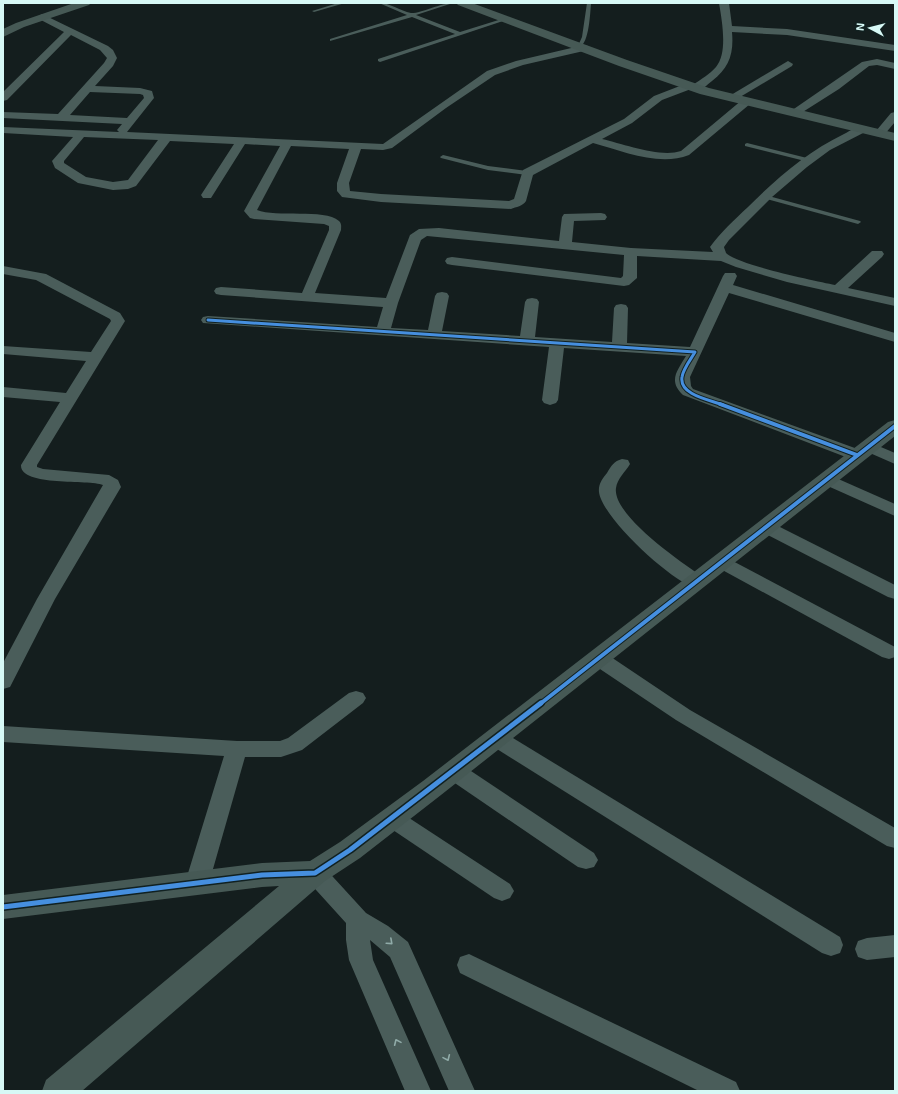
<svg xmlns="http://www.w3.org/2000/svg" width="898" height="1094" font-family="'Exo 2',sans-serif">
<style>
.lines{fill:none;stroke-linecap:round;stroke-linejoin:round}
.lane{fill:#4a5d5a;fill-rule:evenodd}
.street{fill:#4a5d5a;fill-rule:evenodd}
.secondary{fill:#465955;fill-rule:evenodd}
.cycleway-far2-casing{stroke:#112121;stroke-width:5}
.cycleway-far1-casing{stroke:#112121;stroke-width:6}
.cycleway-casing{stroke:#112121;stroke-width:8}
.cycleway-far2{stroke:#468fdf;stroke-width:3}
.cycleway-far1{stroke:#468fdf;stroke-width:4}
.cycleway{stroke:#468fdf;stroke-width:5}
.oneway{stroke:#90aba8}
</style>
<rect width="100%" height="100%" fill="#141e1e"/>
<g class="lines">
<g class="lane">
<path d="M338 3H345L314 12 312 11Z"/>
<path d="M379 3C391 3 400 11 411 13 419 14 441 3 453 3L416 15 460 32 505 18 509 19 380 62 378 61V59L455 34 412 17 330 41V39L407 15Z"/>
<path d="M587 3 591 4C590 15 589 42 580 47L578 46 582 37Z"/>
<path d="M747 143 811 159 812 160 809 162 745 146V144Z"/>
<path d="M443 155 488 166 527 171 530 173 527 175 488 170 441 158 440 157Z"/>
<path d="M765 195 860 221 861 222 858 224 763 198V196Z"/>
</g>
<g class="street">
<path d="M719 3H729L732 26 787 29 895 45V51L787 35 732 32C734 54 729 68 712 81 707 85 702 90 696 91L691 89 662 100 632 123 602 139C624 144 660 158 681 151L742 100H750L751 102 750 104 689 155C659 167 623 151 593 143L533 175 526 201C523 206 516 207 511 209L381 202 342 197 337 191V183L349 149 291 146 257 210C276 218 324 208 339 221 342 224 341 227 341 230L315 293 386 298 410 235 419 229 439 228 559 241 562 217 564 214 601 213 605 214 607 217 605 220 574 221 572 242 631 248 713 252 710 247C721 232 734 220 748 207 777 178 807 152 844 134 852 130 859 125 867 127L869 129 867 131 830 150 807 167 772 197 729 240 724 247C724 248 726 252 726 253 738 265 815 281 835 285L872 251H882L884 254 882 257 848 288 895 298V306L787 282 736 267 721 261 637 256V278L629 285 624 286 452 265 447 264 445 261 447 258 452 257 621 278 623 276 624 255 427 236 421 240 398 303 391 328 428 330 435 296 437 293 442 292 447 293 449 296 442 331 520 336 525 302 527 299 532 298 537 299 539 302 535 337 612 342 614 308 616 305 621 304 626 305 628 308 627 343 690 347 723 276 725 273H735L737 276 733 285 895 333V342L729 293 690 377 691 386 693 389 863 451 865 455 863 459 857 460 851 459 683 395C668 381 677 371 686 356L564 348 558 400 556 403 550 405 544 403 542 400 549 347 203 323 201 320 203 317 208 316 377 327 383 307 221 295 216 294 214 291 216 288 221 287 302 293 329 230V226L324 224 254 219 250 218 244 211 280 146 245 144 211 198H203L201 195 234 144 170 141 136 186 128 189 113 190 78 183 55 168 52 161 73 137 3 133V127L119 132 117 130 122 124 3 118V112L58 114 104 63 107 58 100 50 71 35 7 100 3 101V92L64 32 39 19 37 17 42 14 108 46 113 50 117 58 113 66 95 86 140 88 152 91 154 98 127 132 383 144 487 71 516 61 584 45 588 46 589 48 588 50 523 65 495 75 446 108 392 148 383 150 361 149 349 183 350 191 381 194 509 201 514 199 523 170 624 119 654 96 685 84 689 83 693 85C701 79 710 74 716 67 728 53 722 21 719 3ZM90 92 140 94 143 95 144 98 127 118 70 115ZM84 137 158 140 128 180 113 182 86 177 64 163V161Z"/>
<path d="M877 59 895 63V69L877 65 869 66 839 89 798 115 794 116 788 113 862 62Z"/>
<path d="M788 61 793 64 792 66 735 100 731 101 726 98Z"/>
<path d="M895 112V122L884 135H876L874 133 876 131 891 113Z"/>
<path d="M3 266 46 274 120 313 125 321 37 465V467L43 469 109 475 118 480 121 487 55 599 10 687 3 689V663L37 599 103 485C89 479 20 487 21 465L60 402 3 397V387L66 393 86 361 3 354V346L91 352 111 321 110 319 36 280 3 274Z"/>
<path d="M869 442 895 453V464L863 450 861 447 863 444Z"/>
<path d="M622 459 628 460 630 464C626 471 617 479 616 488 612 515 682 563 703 577L705 581 703 585C698 587 695 587 691 586 667 577 602 517 599 492 598 484 603 478 607 473 611 466 614 461 622 459Z"/>
<path d="M827 474 895 504V516L821 483 819 479 821 475Z"/>
<path d="M766 521 772 523 895 585V599L888 597 760 531 757 527 760 523Z"/>
<path d="M721 556 727 558 895 647V657L889 659 882 657 715 566 712 562 715 558Z"/>
<path d="M598 651 605 653 690 710 895 828V848L887 846 676 720 591 663 588 658 591 653Z"/>
<path d="M356 691 363 693 366 698 363 703 302 750 281 757H245L209 883 205 890 197 893 189 890 185 883 224 756 3 742V726L237 741H280L288 738 349 693Z"/>
<path d="M496 730 503 732 840 937 843 945 840 953 831 956 822 953 489 744 485 738 489 732Z"/>
<path d="M454 763 462 765 594 853 598 860 594 867 586 869 578 867 446 777 443 771 446 765Z"/>
<path d="M392 809 400 812 510 884 514 891 510 898 502 901 494 898 384 824 381 818 384 812Z"/>
<path d="M315 863 323 866 366 913 388 926 408 942 475 1091H449L390 957 370 940 373 960 431 1091H405L349 960 346 940V923L307 880 303 873 307 866Z"/>
<path d="M895 935V957L867 960 858 957 855 949 858 941 867 938Z"/>
<path d="M469 954 736 1082 740 1091H699L460 973 457 965 460 957Z"/>
</g>
<g class="secondary">
<path d="M74 3H91L89 5 24 27 3 37V29L16 23Z"/>
<path d="M456 3H472L627 60 709 88 895 133V141L700 94 619 66 458 5Z"/>
<path d="M895 420V436L441 795 360 858 325 881 82 1091H42L46 1080 279 886 262 887 3 919V895L262 863 310 861 340 842 423 781 888 422Z"/>
</g>
<g class="cycleway-far2-casing">
<path id="cycleway-far2" d="M208 320 695 352C691 359 683 369 682 377 679 395 710 400 723 405"/>
</g>
<g class="cycleway-far1-casing">
<g id="cycleway-far1">
<path d="M720 404 857 455"/>
<path d="M540 704 895 426"/>
</g>
</g>
<g class="cycleway-casing">
<path id="cycleway" d="M3 907 262 875 315 873 350 850 541 703"/>
</g>
<use href="#cycleway-far2" class="cycleway-far2"/>
<use href="#cycleway-far1" class="cycleway-far1"/>
<use href="#cycleway" class="cycleway"/>
</g>
<defs><path id="oneway-chevron" d="M-2-3.5L2.5 0L-2 3.5" fill="none" stroke-width="1.6" stroke-linecap="round" stroke-linejoin="round"/></defs>
<g class="oneway">
<use href="#oneway-chevron" transform="translate(390 942) rotate(42)"/>
<use href="#oneway-chevron" transform="translate(397 1042) rotate(-114)"/>
<use href="#oneway-chevron" transform="translate(447 1058) rotate(66)"/>
</g>
<rect width="898" height="1094" fill="none" stroke="#d7f9f6" stroke-width="8"/>
<g transform="translate(870 28) rotate(277)" stroke="#112121" stroke-width="3" paint-order="stroke">
<path d="M0-3L7 15L0 10L-7 15Z" fill="#d7f9f6"/>
<text y="-6" font-size="11" font-weight="bold" text-anchor="middle" fill="#d7f9f6">N</text>
</g>
</svg>
